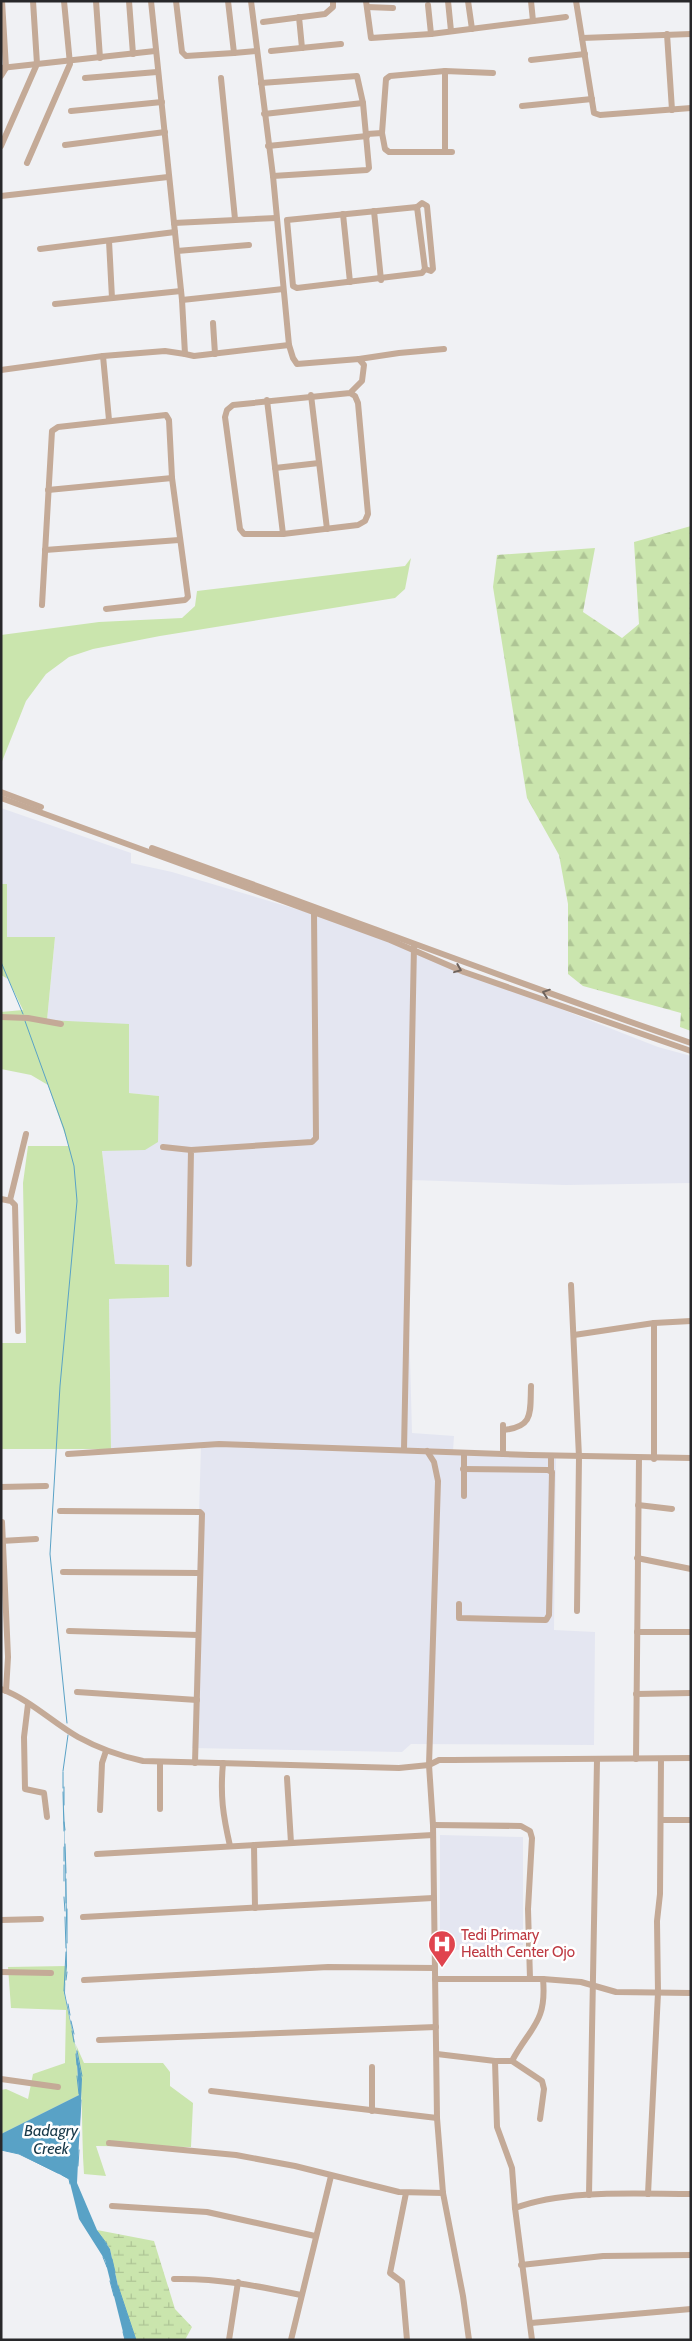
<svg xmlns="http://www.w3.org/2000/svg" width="692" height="2341" font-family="Cabin,sans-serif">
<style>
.built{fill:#e4e6f1}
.green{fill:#cae5ad}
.forest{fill:url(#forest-firs)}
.wetland{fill:url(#wetland-marsh)}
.water{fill:#59a2c6}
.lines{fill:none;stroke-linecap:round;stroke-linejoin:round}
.stream{stroke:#59a2c6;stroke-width:1}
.minor{stroke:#c4aa97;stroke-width:6}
.oneway{stroke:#6e625b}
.labels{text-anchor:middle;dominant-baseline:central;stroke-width:5;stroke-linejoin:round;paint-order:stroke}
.health-label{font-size:15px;fill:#be3a42;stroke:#fff;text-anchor:start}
.water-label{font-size:16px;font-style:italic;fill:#183949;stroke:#fff}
</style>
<defs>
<pattern id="forest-firs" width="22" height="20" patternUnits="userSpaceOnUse" patternTransform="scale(1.25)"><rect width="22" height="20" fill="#cae5ad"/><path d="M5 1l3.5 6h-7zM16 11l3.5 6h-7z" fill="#aec495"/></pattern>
<pattern id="wetland-marsh" width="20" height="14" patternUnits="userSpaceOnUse" patternTransform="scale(1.25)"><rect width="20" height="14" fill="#cae5ad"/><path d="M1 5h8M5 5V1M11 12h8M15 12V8" fill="none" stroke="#aec495"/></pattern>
</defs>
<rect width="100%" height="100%" fill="#f0f1f4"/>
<g class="built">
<path d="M1 808 131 853V863L172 872 336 921 658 1047 691 1056V1183L566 1185 411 1180 408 1283 412 1433 454 1436 453 1451 556 1457 554 1630 595 1632 594 1745 411 1744 402 1752 192 1748 201 1446 111 1449 109 1299 169 1297V1265L115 1264 102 1150H145L159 1096 129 1093 47 1020 55 938 7 937V884H1Z"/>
<path d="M440 1835 523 1837V1945L440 1951Z"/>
</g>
<g class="green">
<path d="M411 558 405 589 395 598 160 636 93 649 69 657 46 674 26 701 1 764V635L99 622 182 618 195 606 197 591 405 566Z"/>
<path d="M1 884H7V937H55L47 1020 129 1024V1093L159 1096 158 1142 145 1150 102 1151 115 1264 169 1265V1297L109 1299 111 1449H1V1343H26L23 1183 28 1146H69L48 1085 31 1075 1 1069V1012L23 1010 8 979 1 975Z"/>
<path d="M67 1966 64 1993 76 2049 79 2095 1 2134V2090L6 2089 28 2099 33 2074 65 2063 66 2010 11 2008 8 1967Z"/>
<path d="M76 2045 84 2063H163L170 2072V2086L193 2103 191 2147 96 2146 106 2176 84 2174C81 2131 84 2088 76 2045Z"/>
</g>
<path class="forest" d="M691 526V1031L680 1027 681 1013 583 986 568 974V904L559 855 527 798 493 587 497 555 595 548 583 612 622 638 639 624 634 542Z"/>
<path class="wetland" d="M97 2230 154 2241 175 2309 192 2327 185 2340H136L118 2286 110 2249Z"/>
<path class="water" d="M63 1771 67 1918 65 1993 82 2079 77 2183 97 2230 110 2249 118 2286 136 2340H125L105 2260 79 2219 69 2179 19 2154 1 2150V2134L79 2095 76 2049 64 1993 67 1966Z"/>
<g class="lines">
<g class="stream">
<path d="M1 962 23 1014"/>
<path d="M25 1021 64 1129 74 1166 77 1201 60 1386 50 1554 67 1723"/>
<path d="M63 1771 68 1735"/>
<path d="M63 1772V1788"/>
<path d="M64 1787V1805"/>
<path d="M63 1792 64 1831"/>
<path d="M64 1822 65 1830"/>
<path d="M65 1844 66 1873"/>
<path d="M64 1847V1861"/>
<path d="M64 1865V1881"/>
<path d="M66 1879V1903"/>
<path d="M64 1897 65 1911"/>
<path d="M67 1909V1943"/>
<path d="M65 1917 66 1948"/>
<path d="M66 1980 67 1972"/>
<path d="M64 1991 66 1952"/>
<path d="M68 2004 70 2015"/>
<path d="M71 2021 74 2034"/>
<path d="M72 2031 74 2042"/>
<path d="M77 2051 82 2076"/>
<path d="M76 2054 77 2065"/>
<path d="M77 2076 79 2094"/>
<path d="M79 2136 81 2100"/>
<path d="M1 2150 19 2154 58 2173"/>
<path d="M78 2166 79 2150"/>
<path d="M62 2175 69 2179 70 2184"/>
<path d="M97 2231 107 2244"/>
<path d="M103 2257 107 2267"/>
<path d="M112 2259 115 2272"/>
<path d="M110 2281 114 2296"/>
<path d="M118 2286 136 2340"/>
<path d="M123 2332 125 2340"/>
</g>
<g class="minor">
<path d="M96 1 100 58"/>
<path d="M129 1 133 54"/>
<path d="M151 1 182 300 185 354 194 356 289 345"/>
<path d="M176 1 182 52 186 56 234 53 228 1"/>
<path d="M251 1 273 176 289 345 293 358 297 364 359 359 364 365 362 381 350 393 355 396 358 403 368 514 365 521 358 525 283 534H244L240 529 225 417 227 410 233 405 350 393"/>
<path d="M366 1 371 38 431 34 566 17"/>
<path d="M448 1 451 31"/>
<path d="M468 1 472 29"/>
<path d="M531 1 533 21"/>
<path d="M576 1 594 113 600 115 691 108"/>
<path d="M428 5 431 34"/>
<path d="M367 7 393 8"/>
<path d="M299 17 302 48"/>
<path d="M263 22 325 14 333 7V1"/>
<path d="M667 34 672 110"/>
<path d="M582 38 691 34"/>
<path d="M271 51 341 44"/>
<path d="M234 53 257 51"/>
<path d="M531 60 585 54"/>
<path d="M1 68 155 51"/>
<path d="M1 76 6 68 2 1"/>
<path d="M85 78 157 72"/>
<path d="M221 78 235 219"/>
<path d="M261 83 357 76 363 103 369 168 367 170 273 176"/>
<path d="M522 106 592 99"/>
<path d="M71 111 162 102"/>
<path d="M264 114 363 103"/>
<path d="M367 134 382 133"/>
<path d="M65 145 165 132"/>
<path d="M1 146 37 64 33 1"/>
<path d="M268 146 367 136"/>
<path d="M445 152V71"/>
<path d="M452 152H389L385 149 382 133 386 79 390 76 445 71 493 73"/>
<path d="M27 163 70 64 64 1"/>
<path d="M1 196 168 177"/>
<path d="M417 207 425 269 422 273 297 288 293 286 287 220Z"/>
<path d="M417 207 422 203 427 206 433 269 431 271 425 269"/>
<path d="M374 211 381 280"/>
<path d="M343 214 350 282"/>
<path d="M174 223 276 218"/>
<path d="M109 241 112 298"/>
<path d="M40 249 175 232"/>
<path d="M177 251 249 245"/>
<path d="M182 300 283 289"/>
<path d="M55 304 181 291"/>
<path d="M213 323 215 354"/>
<path d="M103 356 109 420"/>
<path d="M359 359 399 353 444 349"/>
<path d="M1 370 103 356 165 351 185 354"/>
<path d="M311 395 327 529"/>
<path d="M267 400 283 534"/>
<path d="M275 468 319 463"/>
<path d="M48 490 172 478"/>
<path d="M45 550 179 540"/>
<path d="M42 605 52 431 58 427 166 415 169 420 172 478 188 597 185 600 106 609"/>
<path d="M1 792 41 807"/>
<path d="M1 798 390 940 464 972 691 1051"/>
<path d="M152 848C332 912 510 981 691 1043"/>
<path d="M1 1017 28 1018 61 1024"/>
<path d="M163 1147 191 1150"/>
<path d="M1 1199 11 1201 15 1205 18 1331"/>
<path d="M10 1200 26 1134"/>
<path d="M189 1264 191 1150 312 1142 316 1138 314 913"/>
<path d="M571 1285 579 1457 577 1611"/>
<path d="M574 1335 654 1323 691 1321"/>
<path d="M503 1430C534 1427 530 1413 531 1386"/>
<path d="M404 1450 414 946"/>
<path d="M427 1451 434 1462 438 1481 429 1765 433 1825 437 2118 443 2193 463 2296 469 2340"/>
<path d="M464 1453V1496"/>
<path d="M68 1454 219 1444 530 1455 691 1458"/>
<path d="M503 1454V1425"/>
<path d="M551 1456V1471"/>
<path d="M654 1459V1323"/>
<path d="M1 1487 46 1486"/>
<path d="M638 1505 672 1509"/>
<path d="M60 1511 200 1512 202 1514 195 1763"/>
<path d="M2 1522 8 1657 6 1691"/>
<path d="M1 1541 36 1539"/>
<path d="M637 1558 691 1569"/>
<path d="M63 1572 199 1573"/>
<path d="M459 1604V1618L546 1620 549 1615 552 1472 548 1470 463 1469"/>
<path d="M69 1631 198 1635"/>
<path d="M637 1632H691"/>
<path d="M1 1689C29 1699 52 1722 78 1737 98 1748 120 1756 143 1761L399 1768 429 1765 439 1760H453L691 1758"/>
<path d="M77 1692 197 1700"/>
<path d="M636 1694 691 1693"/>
<path d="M28 1704 24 1737 25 1789 44 1793 47 1817"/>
<path d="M636 1759 639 1458"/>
<path d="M160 1762V1809"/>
<path d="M223 1763C220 1796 223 1815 230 1846"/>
<path d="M287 1778 291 1843"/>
<path d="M100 1810 102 1763 106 1751"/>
<path d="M662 1820H691"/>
<path d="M433 1825 521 1826 530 1831 532 1838 528 1909 530 1979"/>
<path d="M254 1845 255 1908"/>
<path d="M97 1854 433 1835"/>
<path d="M83 1917 433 1898"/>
<path d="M1 1920 41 1919"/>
<path d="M1 1972 51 1973"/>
<path d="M435 1979H543L581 1982 616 1992 691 1993"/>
<path d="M84 1980 328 1967 435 1968"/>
<path d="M99 2040 436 2027"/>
<path d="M437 2054 495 2061 497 2127 512 2168 515 2208 532 2340"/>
<path d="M495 2061H512C530 2027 547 2023 543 1979"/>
<path d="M512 2061 542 2081 544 2089 540 2119"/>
<path d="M1 2079 58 2087"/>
<path d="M211 2091 437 2118"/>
<path d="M372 2111V2067"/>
<path d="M109 2143 236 2155 295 2166 399 2192 443 2193"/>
<path d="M406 2193 390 2273 402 2282 407 2340"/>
<path d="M648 2194 658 1993 657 1921 660 1894 661 1759"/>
<path d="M589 2195 597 1760"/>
<path d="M112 2206 207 2212 315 2236"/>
<path d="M515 2208C564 2189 638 2194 691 2194"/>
<path d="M521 2265 603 2256 691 2255"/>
<path d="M174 2279C218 2278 258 2286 301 2295"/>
<path d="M531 2323 691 2309"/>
<path d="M229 2340 238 2282"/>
<path d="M291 2340 331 2176"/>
</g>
</g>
<defs><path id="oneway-chevron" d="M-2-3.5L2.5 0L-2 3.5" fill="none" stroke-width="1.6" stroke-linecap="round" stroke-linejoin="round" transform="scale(1.25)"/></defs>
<g class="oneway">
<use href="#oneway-chevron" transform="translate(458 969) rotate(22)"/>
<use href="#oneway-chevron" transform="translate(546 993) rotate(-161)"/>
</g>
<defs>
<g id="hospital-pin" transform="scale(1.4375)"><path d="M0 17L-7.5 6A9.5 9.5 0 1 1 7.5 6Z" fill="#e0444e" stroke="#fff"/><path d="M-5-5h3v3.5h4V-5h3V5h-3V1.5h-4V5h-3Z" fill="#fff"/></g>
</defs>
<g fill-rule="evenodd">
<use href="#hospital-pin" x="442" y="1944"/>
</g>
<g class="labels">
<g class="health-label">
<text x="461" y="1935">Tedi Primary<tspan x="461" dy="17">Health Center Ojo</tspan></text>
</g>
<g class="water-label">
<text x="51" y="2130">Badagry<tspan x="51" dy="18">Creek</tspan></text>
</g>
</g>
<rect width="692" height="2341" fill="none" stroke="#28282a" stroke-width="5"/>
</svg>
